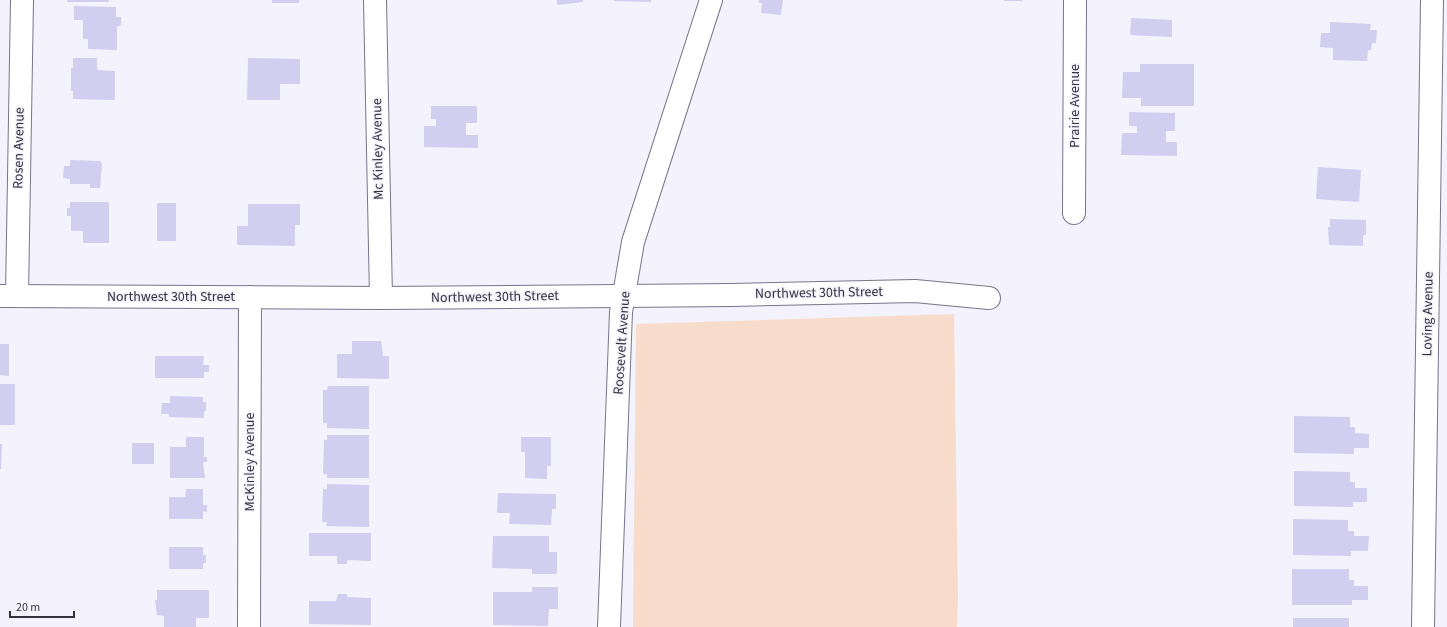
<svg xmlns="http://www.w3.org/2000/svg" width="1447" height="627" font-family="'Source Sans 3',sans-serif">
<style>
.green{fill:#f8dccb}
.building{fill:#d1cef0}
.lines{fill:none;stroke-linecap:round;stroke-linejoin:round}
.street-casing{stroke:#77758c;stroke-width:24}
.street{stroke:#fff;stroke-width:22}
.labels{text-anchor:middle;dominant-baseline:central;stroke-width:3;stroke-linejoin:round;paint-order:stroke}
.street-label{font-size:14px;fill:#34333d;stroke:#f3f2fd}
</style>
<rect width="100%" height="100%" fill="#f3f2fd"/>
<path class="green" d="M954 314 958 598 957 627H633L636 324Z"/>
<g class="building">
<rect x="67" y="0" width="42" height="2"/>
<rect x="272" y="0" width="27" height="3"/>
<path d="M557 0H583V2L557 5Z"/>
<path d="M614 0H651V2L614 1Z"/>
<path d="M759 0H783L781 15 761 13 762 3H759Z"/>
<rect x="1004" y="0" width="18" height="1"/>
<path d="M74 6 116 7V17H121V26H117V50L88 49V39H83V20H74Z"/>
<path d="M1131 18 1172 20V37L1130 35Z"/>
<path d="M1330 22 1371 24 1370 30H1377L1376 43H1372L1371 50H1368L1367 61 1333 60V48L1320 47 1321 33H1330Z"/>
<path d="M73 58H97V70L115 71V100L73 99V91H71V68H73Z"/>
<path d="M248 58 300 59V84H280V100H247Z"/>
<path d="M1140 64H1194V106H1141V98H1122L1123 72H1140Z"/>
<path d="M431 106H477V123H466V135H478V148L424 147V126H436V119H431Z"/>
<path d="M1129 112 1175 113V131H1166V142H1177V156L1121 155 1122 133H1137V126H1129Z"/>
<path d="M70 160 100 161 102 164 100 188H90V184H70V179L63 178 64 166H70Z"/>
<path d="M1318 167 1361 170 1359 202 1316 199Z"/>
<path d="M70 202H109V243H83V231H71V216H67V208H70Z"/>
<rect x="157" y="203" width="19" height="38"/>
<path d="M248 204H300V225H295V246L237 245V226H248Z"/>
<path d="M1330 219 1366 220V235H1363V246L1329 245 1328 227H1330Z"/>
<path d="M352 341H381L383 356H389V379L337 378V354H352Z"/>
<path d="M0 344H9V376L0 375Z"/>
<path d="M155 356H204L203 365H209V372H204V378H155Z"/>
<rect x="0" y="384" width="15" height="41"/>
<path d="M328 386H369V429L327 428V423H323V390H327Z"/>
<path d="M170 396 203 397V402H206V411H204V418L169 417V414H161L162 403H170Z"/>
<path d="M1294 416 1350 417V427H1355V433L1369 434V448H1354V454L1294 453Z"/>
<path d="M327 435H369V478H327V474H323L324 440H327Z"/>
<path d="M186 437H204V457H207V462H203L205 478H170V447H186Z"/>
<path d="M521 437H551V466H547V479L525 478V452H521Z"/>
<rect x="132" y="443" width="22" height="21"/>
<path d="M0 444H2L1 469H0Z"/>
<path d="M1294 471 1350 472V482H1355V488H1367V502H1353V507L1294 506Z"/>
<path d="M327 484 369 485V527L326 526 327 522H322L323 489H327Z"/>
<path d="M186 489H203V505H207V512L203 511V519H169V497H185Z"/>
<path d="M498 493 556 494V509H552L551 525 509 524 510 513H497Z"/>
<path d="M1293 519 1348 520V531H1354V536H1369L1368 551H1351V556L1293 555Z"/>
<path d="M309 533H371V561L347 560V564H337V556H309Z"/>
<path d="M493 536H549V552H557V574H532V569L492 568Z"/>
<path d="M169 547H203V555H206V563H203V569H169Z"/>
<path d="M1292 569H1349V580H1354V586H1368V600H1352V605H1292Z"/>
<path d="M532 587H558V609H549L548 626 493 625V592H532Z"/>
<path d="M157 590H209V618H196V627H164V616L157 615 155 600H157Z"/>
<path d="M338 594H347V597L371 598V625L309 624V601H336Z"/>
<rect x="1293" y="618" width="56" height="9"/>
</g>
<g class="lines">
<g class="street-casing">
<g id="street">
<path d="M375 0 381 298"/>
<path d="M1074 213 1075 0"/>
<path d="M0 296 381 298 731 295 915 291 989 298"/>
<path d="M17 296 22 0"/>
<path d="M249 627 250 297"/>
<path d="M609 627 621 312 633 242 711 0"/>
<path d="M1423 627 1432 0"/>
</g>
</g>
<use href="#street" class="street"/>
</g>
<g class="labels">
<g class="street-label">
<text transform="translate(1075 106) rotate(-90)">Prairie Avenue</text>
<text transform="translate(19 148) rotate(-89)">Rosen Avenue</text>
<text transform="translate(378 149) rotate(-91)">Mc Kinley Avenue</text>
<text transform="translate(819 293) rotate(-1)">Northwest 30th Street</text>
<text x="171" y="297">Northwest 30th Street</text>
<text transform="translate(495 297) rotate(-1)">Northwest 30th Street</text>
<text transform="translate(1428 314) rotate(-89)">Loving Avenue</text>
<text transform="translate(622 343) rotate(-86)">Roosevelt Avenue</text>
<text transform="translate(250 462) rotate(-90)">McKinley Avenue</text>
</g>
</g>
<path d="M10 611v6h64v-6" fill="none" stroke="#34333d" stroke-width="2"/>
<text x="16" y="611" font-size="12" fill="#34333d" stroke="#f3f2fd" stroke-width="3" paint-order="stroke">20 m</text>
</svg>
